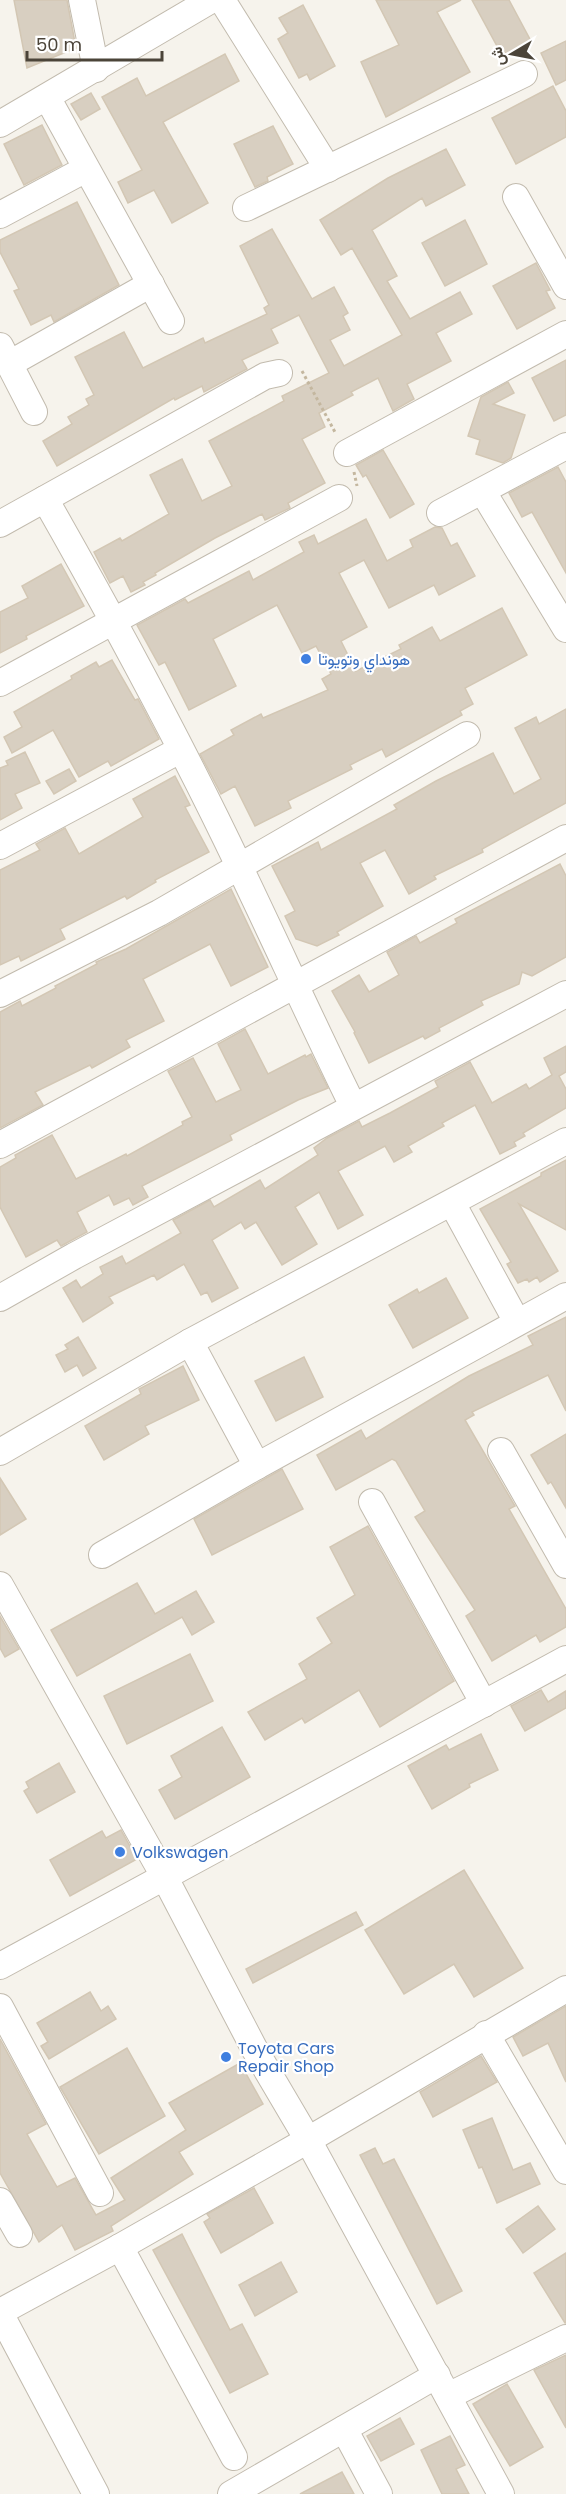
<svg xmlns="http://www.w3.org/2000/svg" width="566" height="2494" font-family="Poppins,Vazirmatn,sans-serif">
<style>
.building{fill:#d8cfc1;stroke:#d3c7b4;stroke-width:1.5}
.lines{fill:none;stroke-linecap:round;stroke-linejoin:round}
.minor-casing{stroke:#c2bbae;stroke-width:28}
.path{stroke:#c4b79f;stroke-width:3;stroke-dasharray:3 3;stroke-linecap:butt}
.minor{stroke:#fff;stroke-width:26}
.shop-dot{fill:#3f7fe0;stroke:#fff;stroke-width:2}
.labels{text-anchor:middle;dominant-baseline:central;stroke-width:4.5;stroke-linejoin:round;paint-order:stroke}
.shop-label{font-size:16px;fill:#366cbe;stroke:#fff;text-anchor:start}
</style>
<rect width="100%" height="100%" fill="#f6f3ec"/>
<g class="building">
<path d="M14 0H67L76 48 27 68Z"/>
<path d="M376 0H461L437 12 470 72 386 117 361 62 399 45Z"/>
<path d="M472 0H509L532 43 507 57 500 45 497 46Z"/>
<path d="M303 5 335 66 310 80 307 74 299 78 278 39 288 33 279 18Z"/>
<path d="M566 41V80L556 85 541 53Z"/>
<path d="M225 54 239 81 163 122 208 203 172 223 154 190 128 203 118 182 142 170 102 97 137 78 146 96Z"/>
<path d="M553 86 566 111V137L516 164 492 118Z"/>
<path d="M91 93 100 109 81 120 71 104Z"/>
<path d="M42 125 62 165 24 185 4 144Z"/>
<path d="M273 126 293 164 267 177 268 181 255 187 234 144Z"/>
<path d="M446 149 465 185 426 206 422 198 372 230 397 276 387 281 410 319 460 292 472 314 436 333 451 361 407 384 414 399 393 411 378 378 351 392 353 395 319 413 325 427 302 439 325 483 288 503 290 508 265 520 262 514 215 538 155 573 156 575 143 582 145 585 131 592 123 576 110 583 94 552 120 538 122 541 169 514 150 475 182 459 202 501 232 486 209 441 284 401 282 396 329 373 299 315 271 329 278 343 242 360 247 369 204 392 202 386 175 400 174 398 57 466 43 441 72 424 68 417 89 405 86 399 94 395 75 357 124 332 143 368 203 338 205 343 267 314 264 308 269 305 240 246 272 229 312 299 334 287 348 313 343 316 350 330 330 340 344 366 402 335 352 248 341 255 320 220 388 178Z"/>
<path d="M77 202 119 285 54 322 51 315 31 325 14 291 19 289 0 252V240Z"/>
<path d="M465 220 487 264 445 286 422 243Z"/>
<path d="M536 263 550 290 546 291 555 308 517 329 493 286Z"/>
<path d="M566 360V415L554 421 532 378Z"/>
<path d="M508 382 514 393 493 404 525 415 511 458 503 463 476 454 480 440 468 436 481 397Z"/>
<path d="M383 450 414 504 390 518 366 475 363 477 356 465Z"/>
<path d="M558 467 566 482V573L532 512 522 517 509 493Z"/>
<path d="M366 519 387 561 413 547 410 540 435 527 442 528 451 546 457 543 475 576 439 595 434 585 389 608 364 560 339 573 367 627 341 641 356 671 401 649 399 645 432 627 440 641 502 608 527 655 465 688 473 704 460 711 462 715 386 757 382 749 350 765 352 769 288 801 291 808 255 826 235 786 221 794 200 754 234 735 231 730 261 714 263 718 328 690 322 679 331 674 316 646 302 653 277 605 213 639 236 686 189 710 165 662 159 665 137 625 185 599 188 603 249 571 253 580 304 552 299 542 314 535 318 544Z"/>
<path d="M61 564 84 606 26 636 27 639 0 653V612L28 598 22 586Z"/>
<path d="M112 660 135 700 138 699 159 739 111 766 108 761 79 777 53 730 12 753 4 737 22 727 14 712 72 679 71 676 96 662 99 667Z"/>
<path d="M566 709V803L482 849 483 852 434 876 436 879 409 894 385 850 360 863 383 906 337 932 339 935 317 946 296 939 285 916 295 911 272 866 318 842 321 850 397 809 394 805 436 781 493 753 514 794 541 779 515 728 536 717 539 724Z"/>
<path d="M25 752 40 783 15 794 22 808 0 820V768L8 765 6 761Z"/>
<path d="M69 769 76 781 54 794 46 781Z"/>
<path d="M175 776 190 805 185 807 209 852 155 880 156 882 127 899 125 896 60 929 65 939 21 961 19 956 0 965V870L40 850 36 844 65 828 79 854 143 817 133 799Z"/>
<path d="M560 864 566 876V957L532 976 522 972 519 984 481 1001 483 1005 439 1028 440 1031 425 1039 423 1036 369 1063 354 1033 355 1032 332 991 359 975 369 992 399 975 387 952 416 936 420 943 457 923 455 919Z"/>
<path d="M231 889 268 967 231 986 210 944 143 979 164 1021 126 1040 130 1047 92 1068 90 1065 35 1092 43 1105 0 1128V1012L20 1001 22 1006 56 988 55 986 97 964 96 962 126 949Z"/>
<path d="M245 1029 268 1074 305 1055 306 1057 311 1054 328 1088 298 1100 230 1135 232 1140 142 1186 148 1197 133 1205 129 1198 114 1205 109 1195 77 1212 87 1232 61 1246 57 1240 26 1257 0 1207V1167L16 1158 15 1155 52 1135 76 1179 126 1154 127 1156 183 1125 182 1122 192 1117 168 1071 193 1058 216 1102 241 1090 218 1044Z"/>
<path d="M566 1046V1072L559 1076 566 1089V1108L523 1133 525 1136 514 1142 516 1146 500 1154 475 1105 442 1123 444 1126 408 1146 412 1152 394 1162 385 1146 338 1171 363 1215 338 1229 319 1192 295 1207 317 1244 282 1265 256 1222 245 1229 241 1222 212 1240 238 1288 212 1302 207 1292 201 1295 184 1264 157 1280 154 1275 109 1297 113 1303 83 1322 63 1288 76 1280 81 1288 103 1274 100 1267 122 1256 126 1264 181 1233 173 1220 210 1200 214 1207 260 1180 265 1189 318 1155 314 1148 327 1138 359 1121 362 1127 390 1113 438 1087 435 1081 470 1062 492 1103 526 1084 529 1089 552 1075 544 1058Z"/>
<path d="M566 1160V1230L519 1204 558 1271 540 1282 537 1277 529 1282 527 1279 518 1283 507 1264 511 1262 480 1209 541 1176V1173Z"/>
<path d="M446 1278 468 1318 413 1348 389 1305 417 1289 419 1293Z"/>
<path d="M566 1317V1411L548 1375 472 1412 474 1415 465 1420 515 1506 509 1509 566 1609V1627L540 1642 536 1635 492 1661 466 1616 475 1610 415 1517 425 1511 396 1461 392 1459 336 1490 317 1455 361 1430 366 1439 469 1376 533 1345 528 1336Z"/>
<path d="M78 1337 96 1368 83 1376 77 1365 65 1372 56 1355 68 1349 65 1345Z"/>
<path d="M304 1357 323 1397 276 1421 255 1381Z"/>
<path d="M183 1366 199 1400 145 1426 149 1434 104 1460 85 1426 141 1394 139 1389Z"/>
<path d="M566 1434V1508L551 1482 548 1484 531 1455Z"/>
<path d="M282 1469 303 1509 212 1555 194 1519Z"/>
<path d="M0 1478 26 1519 0 1535Z"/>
<path d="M368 1526 454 1681 380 1727 359 1690 305 1723 302 1718 265 1740 248 1712 307 1679 299 1664 332 1643 317 1618 355 1595 330 1547Z"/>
<path d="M137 1583 155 1614 196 1591 214 1622 192 1635 182 1617 77 1676 51 1630Z"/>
<path d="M0 1616 19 1649 5 1657 0 1648Z"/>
<path d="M190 1654 213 1701 127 1744 104 1696Z"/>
<path d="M541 1690 548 1702 566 1691V1708L525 1731 511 1706Z"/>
<path d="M222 1727 250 1777 175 1819 159 1790 182 1777 171 1756Z"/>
<path d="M481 1734 498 1770 469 1784 470 1787 432 1809 408 1766 446 1745 449 1750Z"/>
<path d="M59 1763 75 1792 37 1813 24 1791 29 1788 26 1782Z"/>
<path d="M121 1830 137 1859 70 1896 50 1860 102 1831 106 1838Z"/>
<path d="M464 1870 523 1968 474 1997 454 1964 404 1994 365 1930Z"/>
<path d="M356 1912 363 1925 253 1983 246 1969Z"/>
<path d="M90 1992 101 2011 108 2006 116 2019 49 2059 41 2046 48 2042 37 2023Z"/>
<path d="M566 2006V2082L548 2043 523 2056 513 2037Z"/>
<path d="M0 2039 46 2124 27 2134 57 2187 75 2178 96 2215 125 2200 111 2178 186 2130 169 2103 240 2063 263 2104 179 2152 193 2174 111 2226 113 2231 75 2250 62 2225 39 2242 0 2173Z"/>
<path d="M127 2048 165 2116 99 2154 60 2087Z"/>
<path d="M481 2056 497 2082 433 2117 420 2092Z"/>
<path d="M492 2118 513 2170 530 2163 540 2184 497 2203 482 2167 479 2168 463 2130Z"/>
<path d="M375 2148 383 2164 394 2159 462 2291 437 2304 360 2155Z"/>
<path d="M254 2188 273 2223 221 2253 204 2222 210 2218 207 2214Z"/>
<path d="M538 2206 555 2229 523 2253 506 2229Z"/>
<path d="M182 2234 230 2330 242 2324 268 2374 230 2393 153 2250Z"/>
<path d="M566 2253V2323H565L534 2273Z"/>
<path d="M281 2262 297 2292 255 2316 239 2285Z"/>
<path d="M566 2355V2428L534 2370Z"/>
<path d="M507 2384 543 2447 510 2466 473 2404Z"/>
<path d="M400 2418 414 2444 381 2461 367 2436Z"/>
<path d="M450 2436 465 2465 456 2469 469 2494H442L421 2450Z"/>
<path d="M342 2472 354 2494H300Z"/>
</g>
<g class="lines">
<g class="minor-casing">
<g id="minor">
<path d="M82 0 96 69"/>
<path d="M222 0 328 169"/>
<path d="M47 97 171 321"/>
<path d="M0 124 211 0"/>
<path d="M516 197 566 286"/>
<path d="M246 208 524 74"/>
<path d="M0 215 86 169"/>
<path d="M0 346 34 412"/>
<path d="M9 364 151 284"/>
<path d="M347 453 566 334"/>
<path d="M483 492 566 629"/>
<path d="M45 499C114 620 180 742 240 868 278 947 314 1027 353 1106"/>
<path d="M440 513 566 446"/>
<path d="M0 524 265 376 279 373"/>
<path d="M0 683 339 498"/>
<path d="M0 846 180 750"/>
<path d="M0 994 159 913 467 735"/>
<path d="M0 1145 566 838"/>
<path d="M452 1203 517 1322"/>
<path d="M0 1298 74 1256 566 994"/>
<path d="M190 1342 257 1466"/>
<path d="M501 1451 566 1565"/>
<path d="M0 1452 190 1342 566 1141"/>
<path d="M372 1502 484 1704"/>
<path d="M102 1555 257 1466 566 1296"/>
<path d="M0 1585 164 1876 255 2050 308 2140 501 2494"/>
<path d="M0 1966 566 1659"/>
<path d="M0 2007 100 2193"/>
<path d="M486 2034 566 2171"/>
<path d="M0 2201 19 2234"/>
<path d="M120 2247 234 2457"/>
<path d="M0 2312 120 2247 308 2140 566 1989"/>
<path d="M0 2313 96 2494"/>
<path d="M448 2396 566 2338"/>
<path d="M344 2429 379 2494"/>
<path d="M231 2494 437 2375"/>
</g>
</g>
<g class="path">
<path d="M302 371 336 434"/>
<path d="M354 472 357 486"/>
</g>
<use href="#minor" class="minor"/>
</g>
<g class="shop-dot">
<circle cx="306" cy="659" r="6"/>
<circle cx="120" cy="1852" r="6"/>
<circle cx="226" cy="2057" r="6"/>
</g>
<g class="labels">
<g class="shop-label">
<text x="318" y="659">هونداي وتويوتا</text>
<text x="132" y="1852">Volkswagen</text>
<text x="238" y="2048">Toyota Cars<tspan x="238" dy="18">Repair Shop</tspan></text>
</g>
</g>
<g transform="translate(512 54) rotate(260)" stroke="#ffffff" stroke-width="4.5" paint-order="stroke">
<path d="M0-4.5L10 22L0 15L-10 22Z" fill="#4b4439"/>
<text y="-9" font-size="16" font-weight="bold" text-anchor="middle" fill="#4b4439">ش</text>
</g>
<path d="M27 51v9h135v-9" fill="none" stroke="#4b4439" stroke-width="3"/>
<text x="36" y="51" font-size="18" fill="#4b4439" stroke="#ffffff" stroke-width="4.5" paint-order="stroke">50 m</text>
</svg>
